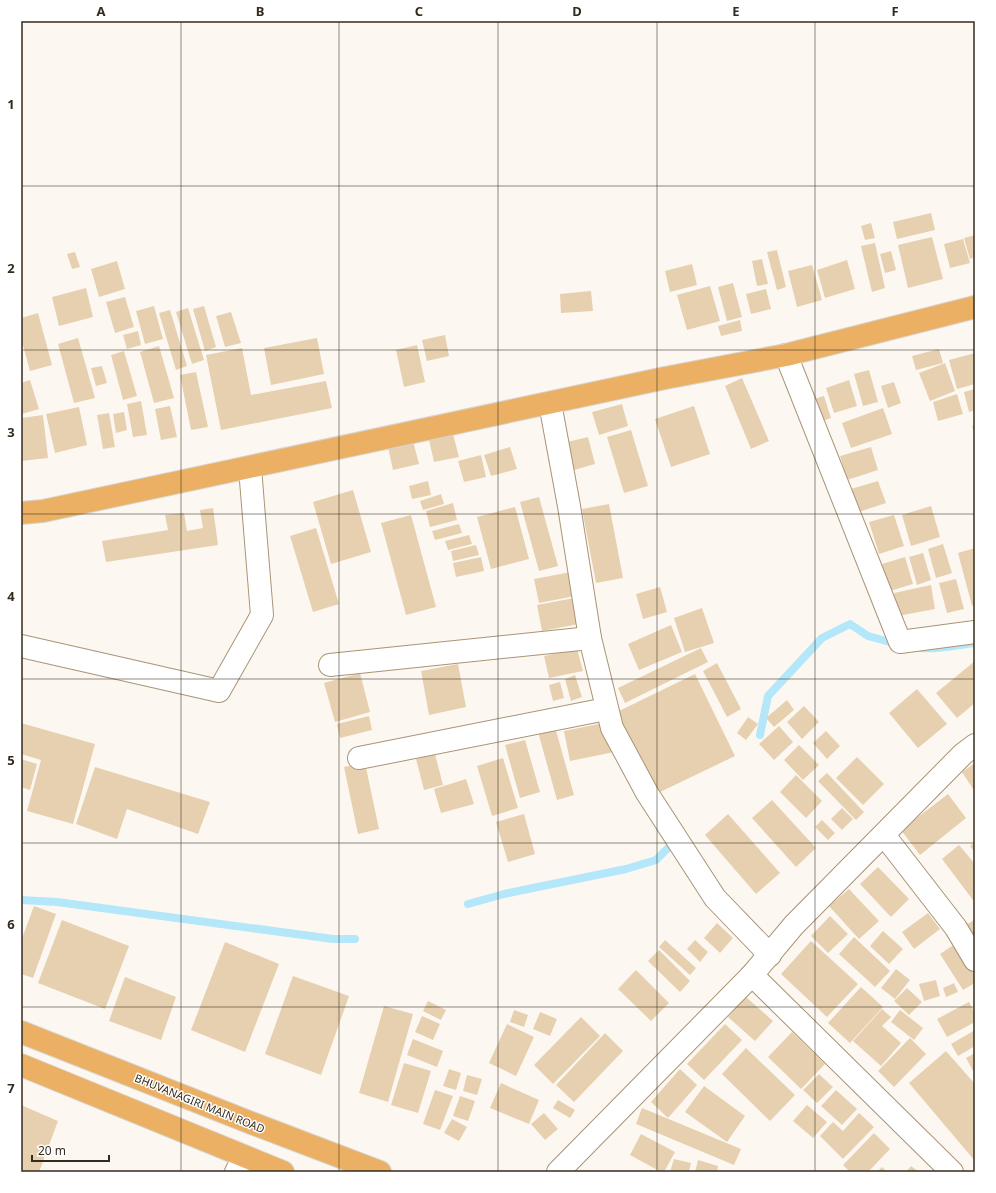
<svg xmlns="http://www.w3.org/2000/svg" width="996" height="1193" font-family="'Noto Sans',sans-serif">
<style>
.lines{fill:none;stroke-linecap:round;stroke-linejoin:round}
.stream{stroke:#b3e7f9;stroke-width:8}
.building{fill:#e7d0b0}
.minor-casing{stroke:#a99475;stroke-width:24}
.highway-casing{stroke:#d6d5d2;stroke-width:24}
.minor{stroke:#fff;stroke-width:22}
.highway{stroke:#ebb063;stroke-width:22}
.grid{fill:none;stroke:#342b1f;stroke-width:1;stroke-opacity:0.55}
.labels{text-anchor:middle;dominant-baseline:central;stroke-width:3;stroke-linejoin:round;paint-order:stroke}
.street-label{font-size:11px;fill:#342b1f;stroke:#fff}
.neatline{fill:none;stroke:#342b1f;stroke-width:1.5}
.grid-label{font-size:13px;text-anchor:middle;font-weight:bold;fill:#342b1f}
</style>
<rect width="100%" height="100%" fill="#fcf8f1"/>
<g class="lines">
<g class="stream">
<path d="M920 648C938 650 957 645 975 643"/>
<path d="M760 735 768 696 822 638 850 624 868 636 897 644"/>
<path d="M21 900 57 902 333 939H355"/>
<path d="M468 904 504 894 626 869 656 860 668 848"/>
</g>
</g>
<g class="building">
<path d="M931 213 935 230 897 239 893 222Z"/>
<path d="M871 223 875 238 865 240 861 226Z"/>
<path d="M975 235V257L970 259 964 238Z"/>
<path d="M932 237 943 279 908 288 898 245Z"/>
<path d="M963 239 970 263 950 268 944 244Z"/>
<path d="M875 243 885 288 872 292 861 246Z"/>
<path d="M777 250 786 287 777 290 767 252Z"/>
<path d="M891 251 896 270 885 273 880 254Z"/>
<path d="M75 252 80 267 72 269 67 254Z"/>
<path d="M762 259 768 284 757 286 752 261Z"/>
<path d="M847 260 855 289 825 298 817 270Z"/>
<path d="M117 261 125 289 99 297 91 269Z"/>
<path d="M692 264 697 285 670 292 665 271Z"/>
<path d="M812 265 822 300 797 307 788 271Z"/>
<path d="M733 283 742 317 727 321 718 287Z"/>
<path d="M710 286 720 321 687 330 677 295Z"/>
<path d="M86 288 93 317 59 326 52 297Z"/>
<path d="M766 289 771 309 751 314 746 294Z"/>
<path d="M591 291 593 311 561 313 560 294Z"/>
<path d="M125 297 134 327 115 333 106 302Z"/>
<path d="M154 306 163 339 145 344 136 311Z"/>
<path d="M204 306 216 347 205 351 193 309Z"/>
<path d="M188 308 204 360 192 364 176 312Z"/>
<path d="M170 310 187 366 176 370 159 313Z"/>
<path d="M231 312 241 343 225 347 216 316Z"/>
<path d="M38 313 52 365 30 371 21 338V318Z"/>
<path d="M740 320 742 331 721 336 718 326Z"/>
<path d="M138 331 141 345 127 349 123 335Z"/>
<path d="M445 335 449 356 427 361 422 340Z"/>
<path d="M78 338 95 398 74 403 58 344Z"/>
<path d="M317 338 324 374 271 385 264 348Z"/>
<path d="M417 345 425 382 404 387 396 350Z"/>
<path d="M159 346 174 398 154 403 140 352Z"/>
<path d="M242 348 251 395 326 381 332 408 221 430 206 355Z"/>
<path d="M939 349 943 363 916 370 912 356Z"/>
<path d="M124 351 137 396 123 400 111 355Z"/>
<path d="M975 353V384L957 389 949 360Z"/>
<path d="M945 363 955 391 930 401 919 373Z"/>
<path d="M102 366 107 383 96 386 91 368Z"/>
<path d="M869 370 878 402 863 406 854 374Z"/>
<path d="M196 372 208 427 191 430 180 375Z"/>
<path d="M742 378 769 441 751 449 725 386Z"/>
<path d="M30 380 39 409 22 414 21 409V383Z"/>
<path d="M849 380 857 406 834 413 826 388Z"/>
<path d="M894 382 901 403 888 408 881 386Z"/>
<path d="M975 389V410L969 412 964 392Z"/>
<path d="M957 394 963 414 938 421 933 402Z"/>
<path d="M824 396 831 418 817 423 810 400Z"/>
<path d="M141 401 147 435 133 437 127 404Z"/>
<path d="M622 404 628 426 599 435 592 412Z"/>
<path d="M170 406 177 437 161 440 155 409Z"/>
<path d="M694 406 710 454 671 467 655 419Z"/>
<path d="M79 407 87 445 55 453 46 414Z"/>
<path d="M883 408 892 434 851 448 842 423Z"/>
<path d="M124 412 127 430 116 433 113 414Z"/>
<path d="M109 413 115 447 103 449 97 415Z"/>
<path d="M43 415 48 458 21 461V418Z"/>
<path d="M975 425V436L972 426Z"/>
<path d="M631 430 648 486 624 493 607 437Z"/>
<path d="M453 434 459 457 434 462 429 440Z"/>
<path d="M588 437 595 464 571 471 563 443Z"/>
<path d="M413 441 419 464 393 470 388 447Z"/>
<path d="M510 447 517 469 491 476 484 455Z"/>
<path d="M871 447 878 470 847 480 840 456Z"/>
<path d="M481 455 486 477 464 482 458 461Z"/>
<path d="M428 481 431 495 412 499 409 486Z"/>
<path d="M878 481 886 503 859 512 851 489Z"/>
<path d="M353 490 371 552 331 564 313 502Z"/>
<path d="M441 494 444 504 423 510 420 501Z"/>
<path d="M539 497 558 566 539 571 520 502Z"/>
<path d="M453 503 457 520 430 527 426 511Z"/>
<path d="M609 504 623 578 596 583 582 509Z"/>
<path d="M931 506 940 537 911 546 902 515Z"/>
<path d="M515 507 529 559 491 569 477 517Z"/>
<path d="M213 508 218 545 106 562 102 541 168 530 165 515 184 513 187 531 203 528 200 510Z"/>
<path d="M411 515 436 607 406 615 381 523Z"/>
<path d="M894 515 904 546 879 554 869 522Z"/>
<path d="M459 524 462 533 435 540 432 531Z"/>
<path d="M316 528 339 604 313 612 290 536Z"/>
<path d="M469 535 472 544 448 550 445 541Z"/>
<path d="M943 544 952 573 936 578 928 549Z"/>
<path d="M476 545 479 555 453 561 451 551Z"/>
<path d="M975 548V605L972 606 958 553Z"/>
<path d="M923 553 931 580 917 585 909 557Z"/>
<path d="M481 557 484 571 456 577 453 563Z"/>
<path d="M905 557 913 584 890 591 882 564Z"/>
<path d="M571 572 575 596 539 603 534 579Z"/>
<path d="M956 579 964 609 947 613 939 583Z"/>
<path d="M931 585 935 609 898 616 894 593Z"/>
<path d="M660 587 667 612 643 619 636 594Z"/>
<path d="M574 598 579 624 542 631 537 605Z"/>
<path d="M702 608 714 643 685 652 674 618Z"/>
<path d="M671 625 682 652 639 670 628 644Z"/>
<path d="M701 648 708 662 625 703 618 688Z"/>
<path d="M577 649 583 671 549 678 544 656Z"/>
<path d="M975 661V703L957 718 936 693Z"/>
<path d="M717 663 741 709 727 717 703 671Z"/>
<path d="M458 664 466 707 429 715 421 671Z"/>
<path d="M360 673 370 712 335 722 324 683Z"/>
<path d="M695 674 735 756 656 794 617 712Z"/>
<path d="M575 675 582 697 571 701 565 679Z"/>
<path d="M560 682 564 698 553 701 549 685Z"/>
<path d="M917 689 947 724 918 748 889 713Z"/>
<path d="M787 700 794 710 774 727 766 718Z"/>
<path d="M804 706 819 722 802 739 787 722Z"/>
<path d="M369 716 372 730 340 738 337 724Z"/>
<path d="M748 717 758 724 746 740 737 733Z"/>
<path d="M608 722 614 752 570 761 564 731Z"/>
<path d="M21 723 95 744 73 824 27 811 41 760 21 754Z"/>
<path d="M779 726 793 742 774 760 759 744Z"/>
<path d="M555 727 574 795 557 800 538 732Z"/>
<path d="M826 731 840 746 827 759 813 743Z"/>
<path d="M525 740 540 792 520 798 505 745Z"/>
<path d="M799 745 819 765 803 780 784 760Z"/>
<path d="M435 754 443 785 424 790 416 759Z"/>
<path d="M857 757 884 784 863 805 836 778Z"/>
<path d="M503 758 518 808 492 816 477 766Z"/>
<path d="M21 759 37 764 30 790 21 787Z"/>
<path d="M365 763 379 829 358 834 344 767Z"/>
<path d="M975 763V792L962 772Z"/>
<path d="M95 767 210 802 198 834 127 809 117 839 76 824Z"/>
<path d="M827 773 864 812 856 820 818 781Z"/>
<path d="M796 775 822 801 806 818 780 792Z"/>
<path d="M466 779 474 804 441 813 434 789Z"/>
<path d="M948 794 966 818 920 855 901 830Z"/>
<path d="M772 800 816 848 796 867 752 818Z"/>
<path d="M842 808 853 819 842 830 831 819Z"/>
<path d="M524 814 535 854 508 862 496 822Z"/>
<path d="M728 814 780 873 756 894 705 835Z"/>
<path d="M822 820 835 833 828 840 815 827Z"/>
<path d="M975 842V853L970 846Z"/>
<path d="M959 845 975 864V898L973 900 942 859Z"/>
<path d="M878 867 909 899 891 917 860 884Z"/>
<path d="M849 889 879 921 859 939 829 906Z"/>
<path d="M34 906 56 914 33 978 21 974V941Z"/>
<path d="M928 913 940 929 914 949 902 932Z"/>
<path d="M830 916 848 934 828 953 811 936Z"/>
<path d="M975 919V947L962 928Z"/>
<path d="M62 920 129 946 105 1009 38 983Z"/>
<path d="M717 923 733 938 720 953 704 938Z"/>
<path d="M883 931 903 949 889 964 870 946Z"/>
<path d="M854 937 890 971 875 987 839 954Z"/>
<path d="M665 940 696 968 690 975 659 947Z"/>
<path d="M695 940 708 952 700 962 687 949Z"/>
<path d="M811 941 858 984 827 1017 781 974Z"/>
<path d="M225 942 279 964 245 1052 191 1030Z"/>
<path d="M955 944 975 976V983L963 990 940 954Z"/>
<path d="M659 950 690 981 680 992 648 961Z"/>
<path d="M896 969 910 980 895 999 881 988Z"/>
<path d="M636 970 669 1003 651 1021 618 989Z"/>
<path d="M293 976 349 996 321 1075 265 1054Z"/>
<path d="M125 977 176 997 161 1040 109 1021Z"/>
<path d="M936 980 940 996 924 1001 919 984Z"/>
<path d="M954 983 958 992 946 997 943 988Z"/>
<path d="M861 987 883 1007 850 1043 828 1023Z"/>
<path d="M907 988 922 1002 909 1015 894 1001Z"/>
<path d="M746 997 773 1021 755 1041 728 1017Z"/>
<path d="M428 1001 446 1010 441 1020 423 1011Z"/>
<path d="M969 1002 975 1013V1022L947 1037 937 1019Z"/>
<path d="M384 1006 413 1014 388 1102 359 1093Z"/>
<path d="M882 1009 891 1017 882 1026 901 1043 881 1066 853 1041Z"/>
<path d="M514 1010 528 1015 524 1027 510 1022Z"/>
<path d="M900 1010 923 1028 914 1040 891 1022Z"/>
<path d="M540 1012 557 1019 550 1036 533 1029Z"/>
<path d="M422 1016 440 1024 433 1040 415 1032Z"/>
<path d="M581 1017 600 1036 553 1084 534 1065Z"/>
<path d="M507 1024 534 1037 516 1076 489 1063Z"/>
<path d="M725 1024 742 1040 704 1080 687 1064Z"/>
<path d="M975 1030V1046L958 1056 951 1044Z"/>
<path d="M792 1032 825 1064 801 1089 768 1057Z"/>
<path d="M605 1033 623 1051 574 1102 556 1085Z"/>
<path d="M910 1038 926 1054 894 1087 878 1071Z"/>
<path d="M413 1039 443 1051 437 1067 407 1055Z"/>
<path d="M746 1048 795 1095 770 1121 722 1074Z"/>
<path d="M946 1051 975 1084V1161L909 1083Z"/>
<path d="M975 1053V1070L973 1071 966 1058Z"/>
<path d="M404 1063 431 1071 418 1113 391 1105Z"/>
<path d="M449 1069 461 1073 456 1090 443 1086Z"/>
<path d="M680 1069 697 1085 668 1118 651 1102Z"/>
<path d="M819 1074 833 1087 817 1103 803 1090Z"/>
<path d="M467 1075 482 1079 477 1095 463 1091Z"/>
<path d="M501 1083 539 1100 529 1124 490 1108Z"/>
<path d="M704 1086 745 1116 727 1142 685 1112Z"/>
<path d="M435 1090 453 1096 440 1130 423 1124Z"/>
<path d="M836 1090 857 1109 842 1125 821 1106Z"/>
<path d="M460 1096 475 1101 468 1121 453 1116Z"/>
<path d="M558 1100 575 1110 570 1118 553 1108Z"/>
<path d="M21 1105 58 1121 39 1172H21Z"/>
<path d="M807 1105 827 1122 813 1138 793 1121Z"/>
<path d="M642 1108 741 1149 734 1165 636 1124Z"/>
<path d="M544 1113 558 1129 545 1140 531 1124Z"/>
<path d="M859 1113 874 1127 843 1159 820 1136 833 1122 843 1131Z"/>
<path d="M452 1119 467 1127 459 1141 444 1133Z"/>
<path d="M874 1133 890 1149 868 1172H850L843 1165Z"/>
<path d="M641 1134 675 1152 664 1172H661L630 1155Z"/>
<path d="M674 1159 691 1163 689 1172H670Z"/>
<path d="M698 1160 718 1166 717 1172H695Z"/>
<path d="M911 1166 919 1172H906Z"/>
<path d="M882 1167 887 1172H877Z"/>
</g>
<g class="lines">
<g class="minor-casing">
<g id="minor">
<path d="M786 355 900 642 975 632"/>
<path d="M550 403 569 506 590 638 612 728 647 793 715 898 770 955"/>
<path d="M21 646 219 691 262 615 250 468"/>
<path d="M330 665 590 638"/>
<path d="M359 758 606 709"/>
<path d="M884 835 956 928 975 960"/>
<path d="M752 975 952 1172"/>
<path d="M236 1172 244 1157"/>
<path d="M558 1172 752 975 794 925 963 754 975 745"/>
</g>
</g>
<g class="highway-casing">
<g id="highway">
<path d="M21 513 43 511 665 378 786 355 975 307"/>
<path d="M21 1032 254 1124 380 1172"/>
<path d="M21 1065 283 1172"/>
</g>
</g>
<use href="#minor" class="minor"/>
<use href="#highway" class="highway"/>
</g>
<path class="grid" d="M181 21V1172M339 21V1172M498 21V1172M657 21V1172M815 21V1172M21 186H975M21 350H975M21 514H975M21 679H975M21 843H975M21 1007H975"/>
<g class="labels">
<g class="street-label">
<text transform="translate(200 1103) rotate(22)">BHUVANAGIRI MAIN ROAD</text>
</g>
</g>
<rect width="996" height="1193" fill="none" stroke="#ffffff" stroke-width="44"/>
<path d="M32 1155v6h77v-6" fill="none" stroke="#342b1f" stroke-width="2"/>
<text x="38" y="1155" font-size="12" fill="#342b1f" stroke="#ffffff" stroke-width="3" paint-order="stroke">20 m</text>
<rect x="22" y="22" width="952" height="1149" class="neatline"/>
<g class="grid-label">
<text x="101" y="16">A</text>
<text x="260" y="16">B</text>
<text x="419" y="16">C</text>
<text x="577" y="16">D</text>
<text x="736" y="16">E</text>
<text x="895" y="16">F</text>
<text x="11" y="109">1</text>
<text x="11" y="273">2</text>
<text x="11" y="437">3</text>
<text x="11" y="601">4</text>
<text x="11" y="765">5</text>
<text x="11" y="929">6</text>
<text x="11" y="1093">7</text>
</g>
</svg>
